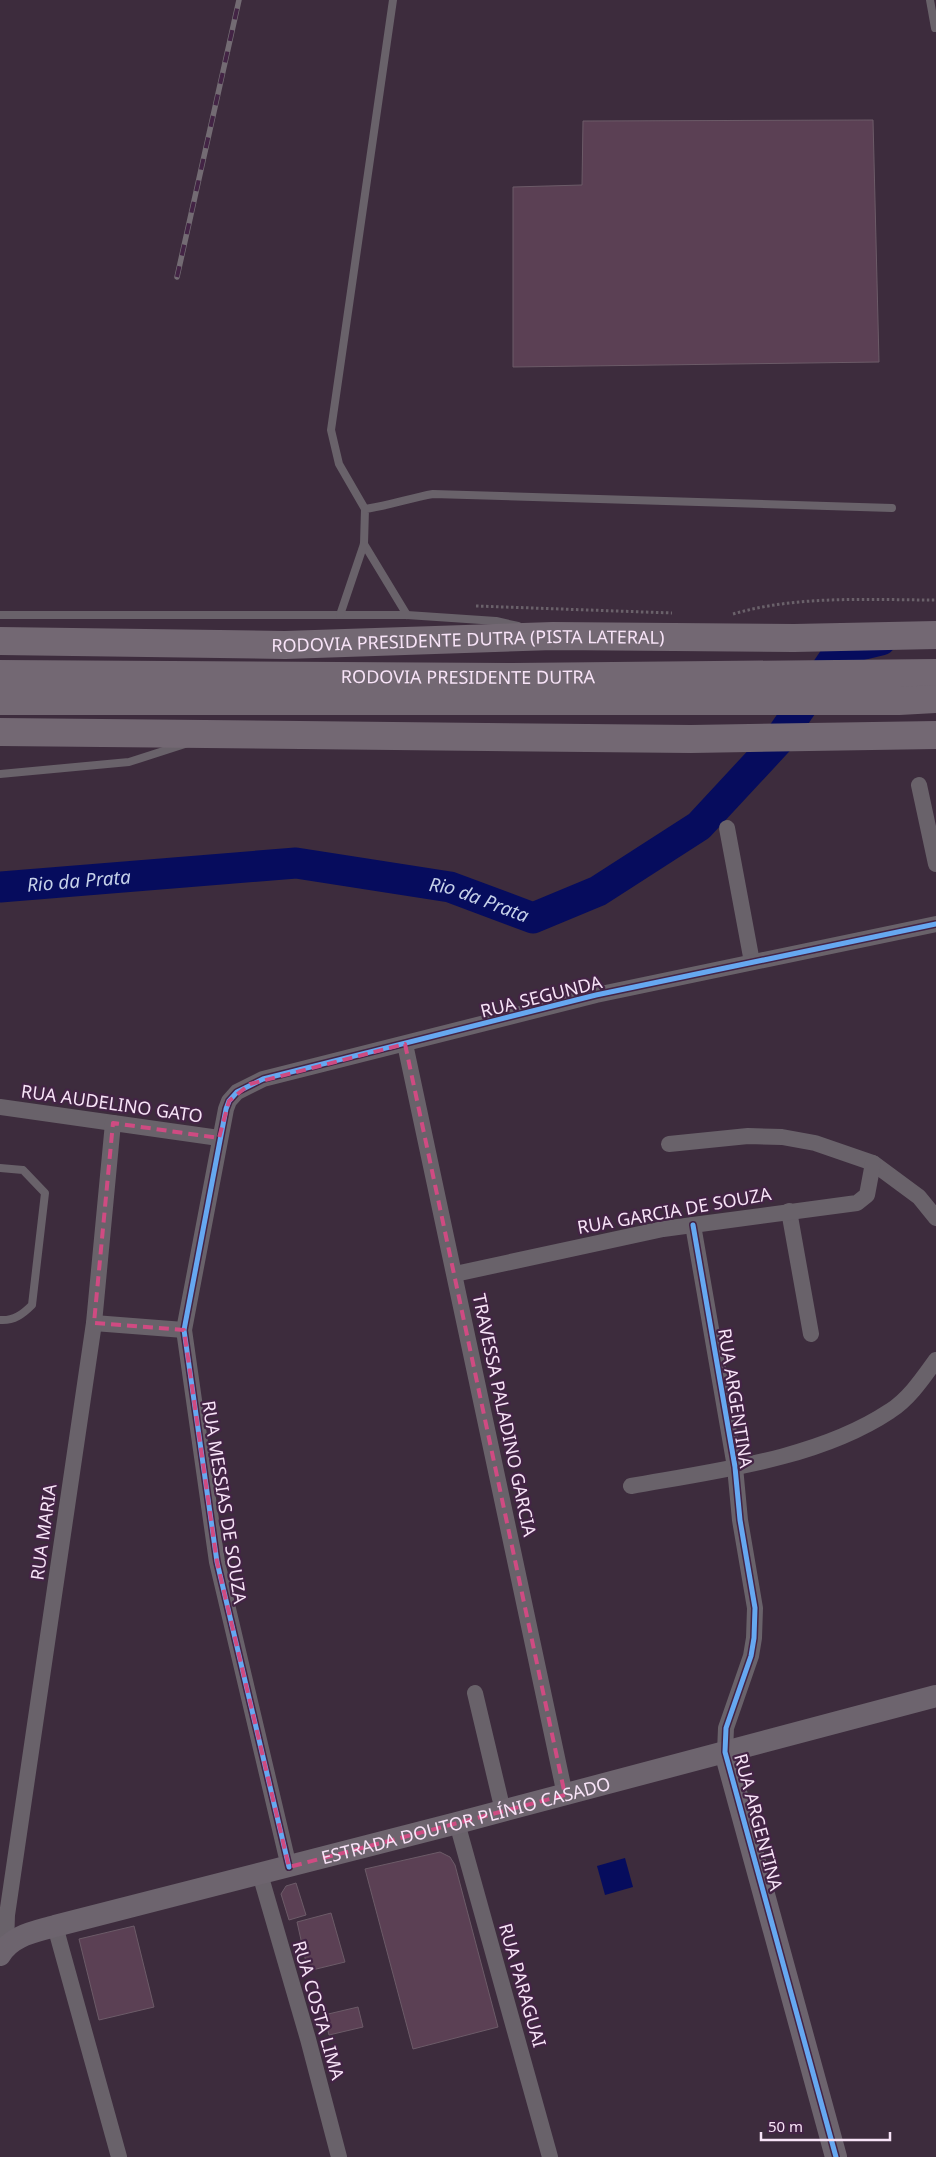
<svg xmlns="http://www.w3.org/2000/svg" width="936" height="2157" font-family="'Noto Sans',sans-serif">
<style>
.water{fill:#060c5d}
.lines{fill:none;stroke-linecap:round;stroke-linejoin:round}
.river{stroke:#060c5d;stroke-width:31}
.building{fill:#5b4054;stroke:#6c5b68}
.path{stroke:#6a616a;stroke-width:3;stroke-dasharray:2.5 2.5;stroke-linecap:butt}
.lane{stroke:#69626a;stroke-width:8}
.street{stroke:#69626a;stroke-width:16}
.secondary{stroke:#6d646e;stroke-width:22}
.highway{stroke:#736873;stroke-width:28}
.rail-casing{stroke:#736b73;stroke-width:5.5}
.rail{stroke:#432445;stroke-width:4;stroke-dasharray:11;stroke-linecap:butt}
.cycleway-casing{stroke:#432445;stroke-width:8}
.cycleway{stroke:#66a8f1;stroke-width:5}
.marked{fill:none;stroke:#cf4b82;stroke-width:4;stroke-dasharray:10 6;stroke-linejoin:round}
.labels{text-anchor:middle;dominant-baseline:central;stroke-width:4.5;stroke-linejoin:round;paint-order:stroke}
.street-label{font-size:18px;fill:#f7e3f7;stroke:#432445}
.water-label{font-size:19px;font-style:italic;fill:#c6d1e9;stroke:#432445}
</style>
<rect width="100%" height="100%" fill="#3d2c3d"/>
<path class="water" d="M625 1858 633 1887 605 1895 597 1866Z"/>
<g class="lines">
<path class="river" id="s1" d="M0 887 296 863 450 887 533 918 598 891 699 826 777 742 840 650 881 640"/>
</g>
<g class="building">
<path d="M873 120 879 362 513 367V187L582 185 583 121Z"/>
<path d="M440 1852 450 1857 455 1865 498 2027 413 2049 365 1869Z"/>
<path d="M296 1883 306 1915 289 1920 281 1894 286 1886Z"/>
<path d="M331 1913 345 1962 308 1971 297 1922Z"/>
<path d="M134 1926 154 2007 99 2020 79 1939Z"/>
<path d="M358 2007 363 2027 329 2035 324 2015Z"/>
</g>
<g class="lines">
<g class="path">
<path d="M476 606 672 613"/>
<path d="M733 614C798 595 869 600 936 600"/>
</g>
<g class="lane">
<path d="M930 0 935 28"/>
<path d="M365 509 339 464 331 430 393 0"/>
<path d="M364 544 407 615"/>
<path d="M0 615H407L496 621 518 626"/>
<path d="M340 615 364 544 365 509C388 506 410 498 433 494L892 508"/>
<path d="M0 774 129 762 185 744"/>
<path d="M0 1168 23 1170 45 1193 32 1305C23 1314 14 1321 0 1320"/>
</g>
<g class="street">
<path d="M919 785 936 864"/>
<path d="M727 828 752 962"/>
<path d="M405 1044 565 1795"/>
<path d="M0 1107 219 1138"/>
<path d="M669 1144 748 1136 782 1137 815 1143 873 1163 919 1197 936 1218"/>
<path d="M789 1211 811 1334"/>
<path d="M693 1225 735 1467 740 1520 755 1608 754 1638 751 1656 726 1728 725 1752"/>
<path d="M455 1274 663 1229 857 1203 867 1195 873 1163"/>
<path d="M94 1323 184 1330"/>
<path d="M631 1486C715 1471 818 1459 890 1411 909 1399 923 1378 936 1360"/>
<path d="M475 1693 503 1811"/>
<path d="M457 1823 550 2157"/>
<path d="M289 1867 217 1562 184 1330 226 1109 229 1101 237 1092 263 1079 596 995 936 924"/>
<path d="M260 1874 308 2039 339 2157"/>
<path d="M55 1926 119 2157"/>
<path d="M6 1945 7 1915 94 1323 113 1123"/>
</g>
<g class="secondary">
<path d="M725 1752 836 2157"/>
<path id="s2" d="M0 1955C12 1935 35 1932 55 1926L457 1823 936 1696"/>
</g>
<g class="highway">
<path id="s3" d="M0 641 285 645 553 636 794 638 936 635"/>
<path id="s4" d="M0 674 512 677 936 673"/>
<path d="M0 701H899L936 699"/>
<path d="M0 732 691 739 936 735"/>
</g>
<g class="rail-casing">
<path id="rail" d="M177 277 239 0"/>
</g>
<use href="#rail" class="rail"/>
<g class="cycleway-casing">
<g id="cycleway">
<path d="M693 1225 735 1467 740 1520 755 1608 754 1638 751 1656 726 1728 725 1752 836 2157"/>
<path d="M289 1867 217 1562 184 1330 226 1109 229 1101 237 1092 263 1079 596 995 936 924"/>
</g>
</g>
<use href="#cycleway" class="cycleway"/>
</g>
<path class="marked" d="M405 1044 565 1795 289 1867 217 1562 184 1330 94 1323 113 1123 219 1138 229 1101 250 1084Z"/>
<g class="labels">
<g class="street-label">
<text stroke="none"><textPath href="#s3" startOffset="468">RODOVIA PRESIDENTE DUTRA (PISTA LATERAL)</textPath></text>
<text stroke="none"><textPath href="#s4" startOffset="468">RODOVIA PRESIDENTE DUTRA</textPath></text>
<text transform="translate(541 996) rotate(-14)">RUA SEGUNDA</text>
<text transform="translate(112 1103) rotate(8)">RUA AUDELINO GATO</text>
<text transform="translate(674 1210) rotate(-10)">RUA GARCIA DE SOUZA</text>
<text transform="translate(736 1398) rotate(81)">RUA ARGENTINA</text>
<text transform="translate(505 1415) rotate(78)">TRAVESSA PALADINO GARCIA</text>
<text transform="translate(225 1502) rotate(81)">RUA MESSIAS DE SOUZA</text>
<text transform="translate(43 1532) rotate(-82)">RUA MARIA</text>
<text stroke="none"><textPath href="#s2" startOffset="488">ESTRADA DOUTOR PLÍNIO CASADO</textPath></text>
<text transform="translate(759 1822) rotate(75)">RUA ARGENTINA</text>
<text transform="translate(523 1985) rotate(74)">RUA PARAGUAI</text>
<text transform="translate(319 2010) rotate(74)">RUA COSTA LIMA</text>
</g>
<g class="water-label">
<text stroke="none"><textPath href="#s1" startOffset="79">Rio da Prata</textPath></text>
<text stroke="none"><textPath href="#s1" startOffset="484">Rio da Prata</textPath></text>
</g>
</g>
<path d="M761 2132v8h129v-8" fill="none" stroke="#f7e3f7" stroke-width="2.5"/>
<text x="768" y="2132" font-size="15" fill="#f7e3f7" stroke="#432445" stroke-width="4" paint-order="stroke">50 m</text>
</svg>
